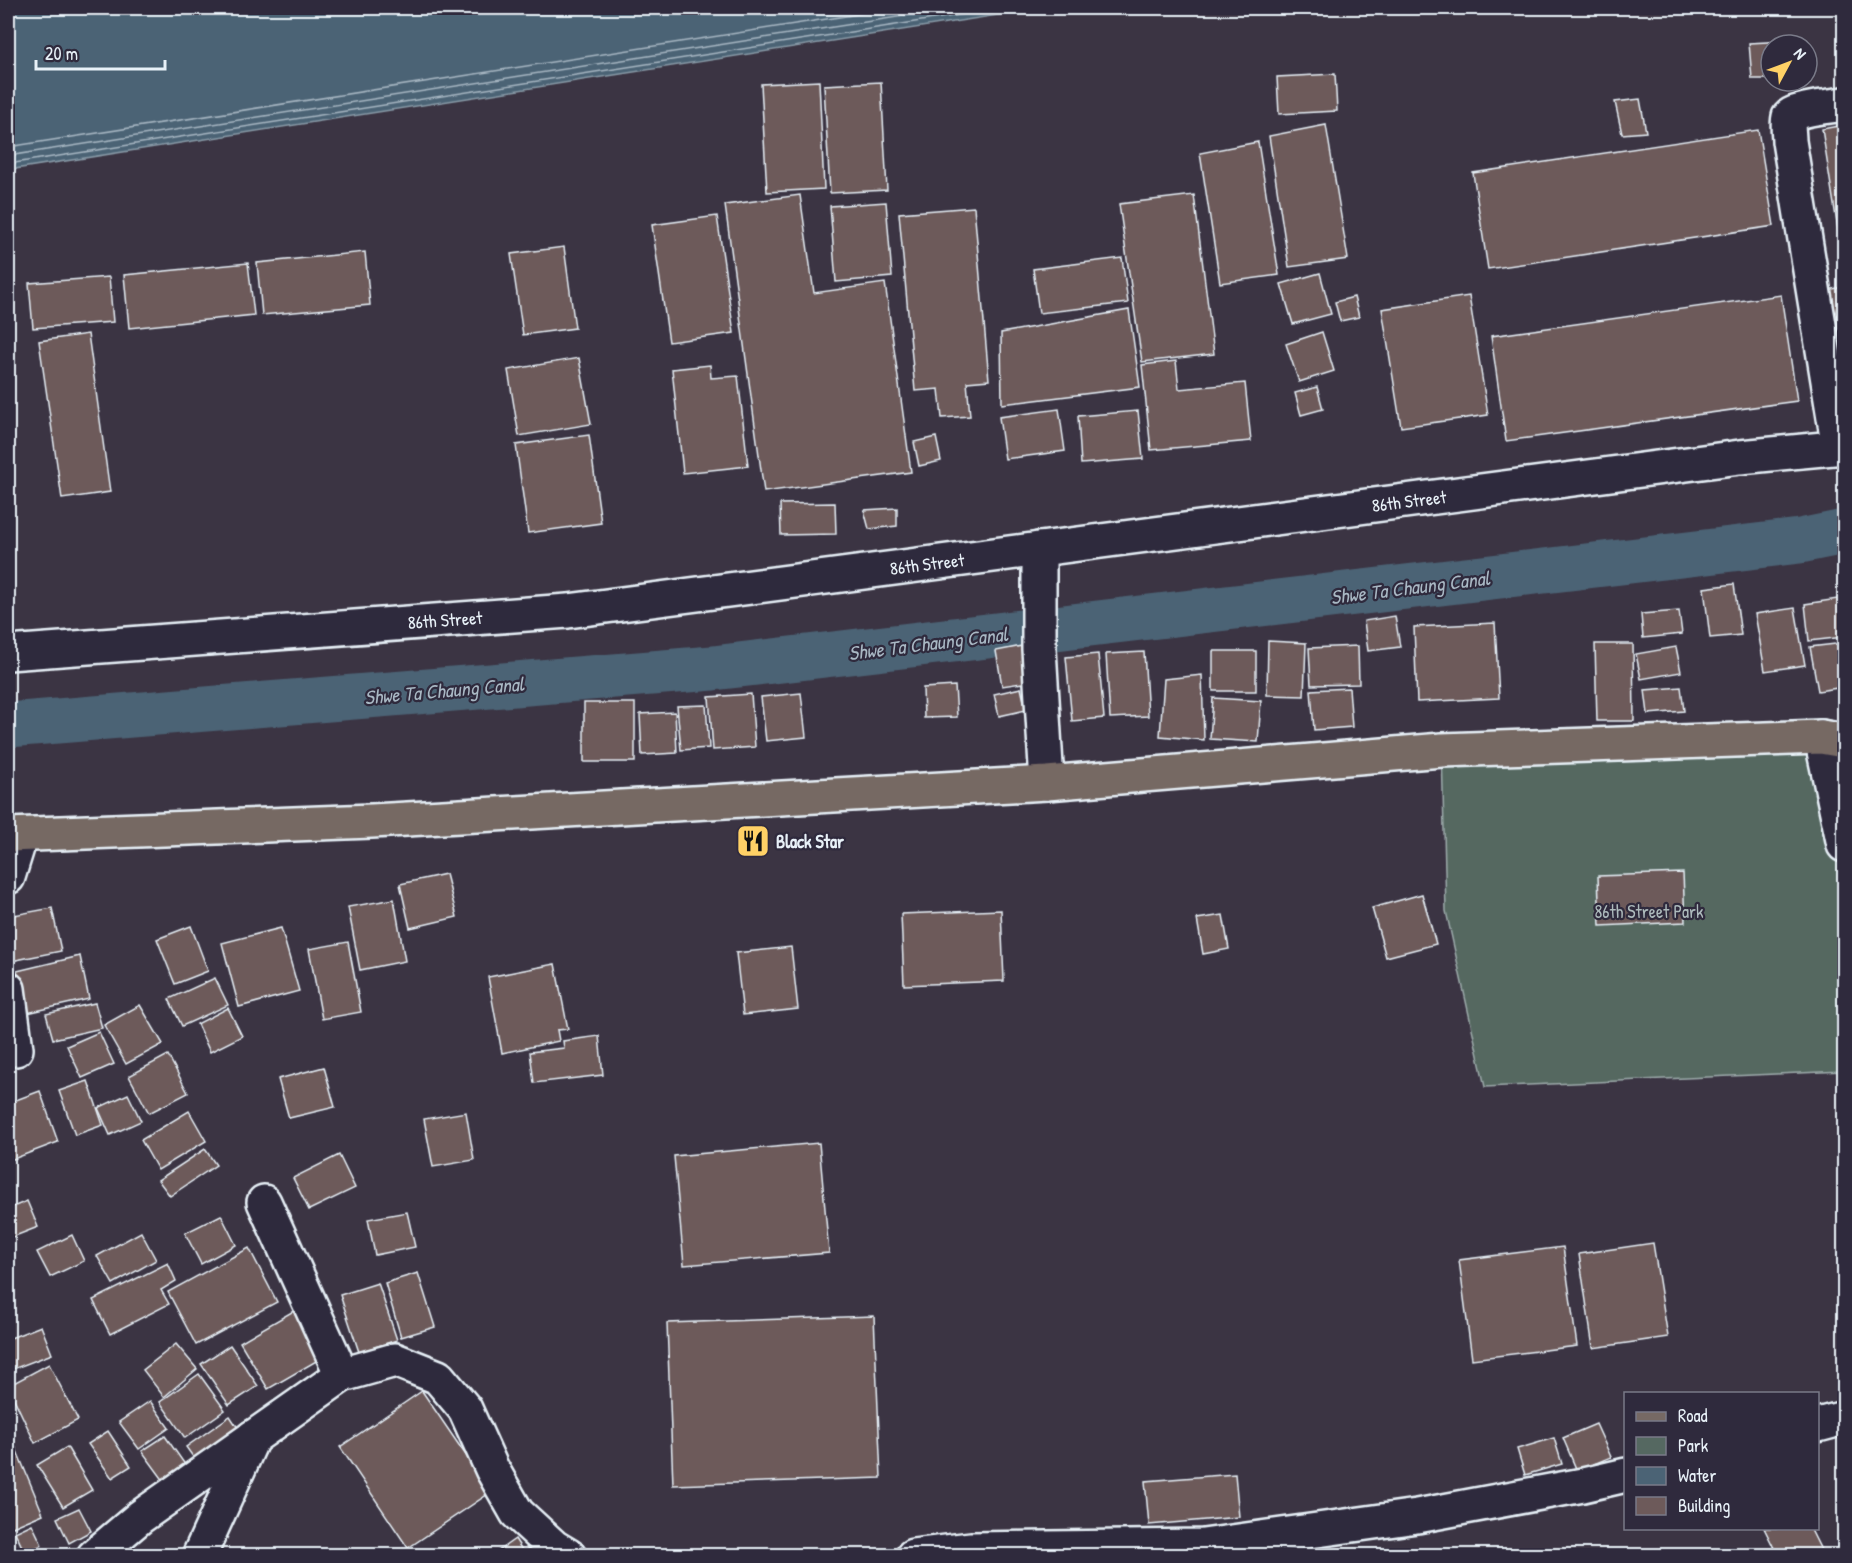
<svg xmlns="http://www.w3.org/2000/svg" width="1852" height="1563" font-family="'Patrick Hand',sans-serif">
<style>
.green{fill:#556861;stroke:#9eacac;stroke-width:1.5}
.water{fill:#4b6375;stroke:#8a9ca9;stroke-width:1.5}
.lines{fill:none;stroke-linecap:round;stroke-linejoin:round}
.shore{stroke:#a9b8c4;stroke-width:1.5}
.canal{stroke:#4b6375;stroke-width:45}
.building{fill:#6d5a5a;stroke:#e8f1f8;stroke-width:1.5}
.minor-casing{stroke:#e8f1f8;stroke-width:38}
.secondary-casing{stroke:#e8f1f8;stroke-width:38}
.primary-casing{stroke:#e8f1f8;stroke-width:38}
.minor{stroke:#2f2a3d;stroke-width:33}
.secondary{stroke:#2f2a3d;stroke-width:33}
.primary{stroke:#766964;stroke-width:33}
.labels{text-anchor:middle;dominant-baseline:central;stroke-width:4.5;stroke-linejoin:round;paint-order:stroke}
.street-label{font-size:18px;fill:#e8f1f8;stroke:#2f2a3d}
.poi-label{font-size:18px;font-weight:bold;fill:#e8f1f8;stroke:#2f2a3d;text-anchor:start}
.park-label{font-size:18px;fill:#adbabc;stroke:#2f2a3d}
.water-label{font-size:20px;font-style:italic;fill:#a9b8c4;stroke:#2f2a3d}
</style>
<rect width="100%" height="100%" fill="#3b3443"/>
<filter id="ink" filterUnits="userSpaceOnUse"><feTurbulence type="fractalNoise" baseFrequency=".0167" numOctaves="2"/><feDisplacementMap in="SourceGraphic" scale="12" xChannelSelector="R" yChannelSelector="G"/><feConvolveMatrix kernelMatrix="1 2 1 2 8 2 1 2 1" color-interpolation-filters="sRGB"/></filter>
<g filter="url(#ink)">
<path class="green" d="M1821 737 1844 845V1071L1485 1087 1446 911 1442 750Z"/>
<path class="water" d="M8 8H1042L8 170Z"/>
<g class="lines">
<g class="shore">
<path d="M8 147 897 8"/>
<path d="M8 156 955 8"/>
<path d="M8 164 1004 8"/>
</g>
<path class="canal" d="M8 725 713 668 1800 541 1844 532"/>
</g>
<g class="building">
<path d="M1807 40 1810 77H1807V45H1771V79H1752L1749 43Z"/>
<path d="M1335 74 1337 111 1279 114 1277 77Z"/>
<path d="M819 81 824 189 767 192 761 84Z"/>
<path d="M881 82 887 190 830 193 824 85Z"/>
<path d="M1640 99 1646 132 1622 134 1615 102Z"/>
<path d="M1326 125 1348 259 1289 267 1269 136Z"/>
<path d="M1844 125V229L1838 230 1822 129Z"/>
<path d="M1758 130 1774 226 1488 269 1473 173Z"/>
<path d="M1258 142 1279 275 1220 283 1200 153Z"/>
<path d="M800 195 814 293 885 283 911 472 764 492 725 205Z"/>
<path d="M1194 195 1214 354 1142 362 1119 204Z"/>
<path d="M886 202 892 277 836 282 830 206Z"/>
<path d="M974 207 989 380 967 382 970 416 942 418 939 389 915 391 899 213Z"/>
<path d="M717 216 734 333 669 342 652 225Z"/>
<path d="M564 247 575 328 523 335 511 254Z"/>
<path d="M365 252 370 305 262 315 257 263Z"/>
<path d="M1122 258 1128 303 1039 313 1033 269Z"/>
<path d="M248 263 254 315 129 328 124 275Z"/>
<path d="M1320 273 1331 314 1293 324 1281 284Z"/>
<path d="M109 277 113 322 33 328 29 283Z"/>
<path d="M1844 287V383L1826 290Z"/>
<path d="M1781 295 1797 401 1506 441 1491 336Z"/>
<path d="M1469 296 1488 415 1401 427 1382 309Z"/>
<path d="M1354 297 1359 317 1340 321 1335 302Z"/>
<path d="M1129 310 1140 387 1002 404 1001 333Z"/>
<path d="M1322 332 1334 371 1299 382 1286 344Z"/>
<path d="M88 334 110 492 62 499 39 341Z"/>
<path d="M579 358 591 424 519 436 508 370Z"/>
<path d="M1176 361 1179 389 1245 383 1251 441 1151 450 1142 365Z"/>
<path d="M710 365 711 378 738 376 748 466 683 473 672 369Z"/>
<path d="M1317 387 1323 409 1301 415 1295 393Z"/>
<path d="M1059 409 1065 451 1005 459 999 417Z"/>
<path d="M1138 411 1143 459 1081 464 1078 416Z"/>
<path d="M589 435 601 523 528 533 516 445Z"/>
<path d="M936 437 941 461 919 466 914 442Z"/>
<path d="M835 503 836 534 781 535 780 504Z"/>
<path d="M897 508V526L869 529 864 510Z"/>
<path d="M1734 584 1741 635 1710 638 1704 588Z"/>
<path d="M1844 598V637L1809 641 1805 604Z"/>
<path d="M1795 608 1805 665 1765 671 1755 614Z"/>
<path d="M1679 611 1682 634 1643 638 1641 614Z"/>
<path d="M1395 616 1400 647 1368 651 1364 621Z"/>
<path d="M1495 623 1499 698 1417 702 1414 627Z"/>
<path d="M1268 641 1306 643 1304 696 1267 695Z"/>
<path d="M1844 643V687L1818 691 1810 647Z"/>
<path d="M1595 644H1633L1634 721H1597Z"/>
<path d="M1022 646 1029 682 1002 686 996 651Z"/>
<path d="M1358 646 1359 684 1311 685 1309 648Z"/>
<path d="M1676 647 1681 672 1641 679 1636 654Z"/>
<rect x="1213" y="651" width="43" height="40"/>
<path d="M1144 652 1148 716 1110 718 1106 654Z"/>
<path d="M1098 654 1104 718 1072 721 1066 657Z"/>
<path d="M1202 675 1204 740 1160 736 1164 679Z"/>
<path d="M955 686 957 717 924 718 923 688Z"/>
<path d="M1681 687 1684 711 1648 714 1645 690Z"/>
<path d="M1021 688 1026 710 999 716 994 694Z"/>
<path d="M1349 688 1352 727 1314 730 1311 690Z"/>
<path d="M801 693 806 737 766 741 761 697Z"/>
<path d="M751 694 755 747 713 750 709 697Z"/>
<path d="M1213 698 1261 701 1258 742 1210 739Z"/>
<rect x="584" y="703" width="51" height="59"/>
<path d="M706 705 709 748 681 750 677 706Z"/>
<path d="M675 712 677 753 642 755 640 714Z"/>
<path d="M1683 873 1685 922 1600 926 1598 876Z"/>
<path d="M446 874 457 917 410 928 400 884Z"/>
<path d="M1422 894 1436 944 1386 957 1372 908Z"/>
<path d="M394 899 405 961 360 970 348 907Z"/>
<path d="M52 908 61 951 11 961 8 916Z"/>
<path d="M1001 910 1004 981 904 985 901 914Z"/>
<path d="M1223 915 1229 949 1203 954 1197 919Z"/>
<path d="M191 926 208 971 175 984 157 939Z"/>
<path d="M281 928 299 991 239 1007 222 943Z"/>
<path d="M348 942 361 1012 322 1019 309 949Z"/>
<path d="M791 947 798 1009 743 1015 736 953Z"/>
<path d="M80 956 89 999 27 1013 17 971Z"/>
<path d="M555 964 568 1029 557 1030 559 1041 502 1053 488 977Z"/>
<path d="M215 978 228 1005 182 1026 169 999Z"/>
<path d="M95 1003 102 1028 53 1039 46 1014Z"/>
<path d="M140 1005 163 1044 126 1064 104 1025Z"/>
<path d="M228 1008 242 1036 210 1052 197 1024Z"/>
<path d="M99 1032 114 1064 82 1078 67 1046Z"/>
<path d="M599 1036 603 1075 534 1083 530 1052 564 1048 563 1041Z"/>
<path d="M168 1055 188 1093 149 1113 129 1076Z"/>
<path d="M324 1067 335 1107 289 1118 278 1079Z"/>
<path d="M88 1081 103 1125 75 1135 59 1091Z"/>
<path d="M40 1091 58 1142 8 1161V1103Z"/>
<path d="M128 1094 141 1121 110 1135 98 1108Z"/>
<path d="M189 1111 206 1141 158 1170 141 1140Z"/>
<path d="M466 1112 474 1160 433 1167 424 1119Z"/>
<path d="M819 1143 829 1253 684 1265 674 1156Z"/>
<path d="M205 1149 216 1165 170 1196 158 1180Z"/>
<path d="M339 1155 355 1188 309 1210 293 1178Z"/>
<path d="M27 1201 38 1227 10 1238 8 1209Z"/>
<path d="M407 1212 415 1247 375 1255 368 1219Z"/>
<path d="M221 1215 236 1245 201 1264 185 1233Z"/>
<path d="M141 1232 156 1260 113 1284 97 1256Z"/>
<path d="M72 1235 84 1261 50 1277 37 1252Z"/>
<path d="M1653 1243 1668 1337 1593 1348 1579 1254Z"/>
<path d="M1563 1247 1577 1346 1472 1359 1459 1260Z"/>
<path d="M249 1248 277 1302 196 1345 168 1292Z"/>
<path d="M168 1263 176 1281 161 1290 169 1304 110 1334 93 1300Z"/>
<path d="M418 1273 435 1327 401 1337 385 1283Z"/>
<path d="M378 1283 397 1340 359 1352 340 1295Z"/>
<path d="M297 1309 325 1356 268 1389 240 1342Z"/>
<path d="M874 1316 881 1478 673 1485 667 1323Z"/>
<path d="M41 1326 52 1354 8 1371V1339Z"/>
<path d="M176 1344 197 1369 164 1397 143 1370Z"/>
<path d="M230 1345 258 1386 229 1405 201 1364Z"/>
<path d="M49 1364 78 1420 35 1443 8 1386Z"/>
<path d="M199 1374 225 1410 185 1438 160 1402Z"/>
<path d="M422 1391 491 1492 408 1548 340 1447Z"/>
<path d="M150 1401 169 1428 139 1449 119 1422Z"/>
<path d="M230 1416 240 1431 196 1461 186 1447Z"/>
<path d="M1596 1424 1611 1457 1577 1471 1563 1438Z"/>
<path d="M108 1431 131 1466 112 1478 88 1444Z"/>
<path d="M165 1436 186 1466 164 1481 142 1451Z"/>
<path d="M1554 1438 1562 1464 1525 1475 1517 1449Z"/>
<path d="M12 1439 43 1514 8 1529V1441Z"/>
<path d="M67 1447 92 1490 63 1507 37 1465Z"/>
<path d="M1235 1474 1239 1517 1149 1525 1145 1481Z"/>
<path d="M79 1508 91 1531 69 1543 57 1518Z"/>
<path d="M32 1524 42 1545 25 1553 15 1532Z"/>
<path d="M1764 1528H1810L1823 1554 1778 1556Z"/>
<path d="M515 1539 526 1556H491Z"/>
</g>
<g class="lines">
<g class="minor-casing">
<g id="minor">
<path d="M1839 448 1789 141C1789 134 1787 123 1789 117 1793 109 1834 106 1844 104"/>
<path d="M1039 549V649L1047 783"/>
<path d="M1821 737 1844 845"/>
<path d="M8 877 21 835"/>
<path d="M8 989 16 1049"/>
<path d="M264 1202 342 1375"/>
<path d="M1818 1425 1844 1418"/>
<path d="M94 1556 140 1517 342 1375 395 1360 438 1377 465 1409 492 1469 517 1513 554 1547 569 1556"/>
<path d="M199 1556 253 1437"/>
<path d="M913 1556 971 1549 1203 1546 1417 1516 1583 1485 1626 1475"/>
</g>
</g>
<g class="secondary-casing">
<path id="secondary" d="M8 653 568 611 1740 457 1844 447"/>
</g>
<g class="primary-casing">
<path id="primary" d="M8 835 372 821 1047 783 1442 750 1821 737 1844 741"/>
</g>
<use href="#minor" class="minor"/>
<use href="#secondary" class="secondary"/>
<use href="#primary" class="primary"/>
</g>
</g>
<defs>
<g id="restaurant-square" transform="scale(1.725)"><rect x="-9" y="-9" width="18" height="18" rx="4" fill="#ffd166" stroke="#2f2a3d"/><path d="M-5-6h1v4h1v-4h1v4h1v-4h1v5L-1.5 .5V6h-2V.5L-5-1ZM5-6V6H3V1.5H1.5Q1.5-4 5-6Z" fill="#111"/></g>
</defs>
<g fill-rule="evenodd">
<use href="#restaurant-square" x="753" y="841"/>
</g>
<g class="labels">
<g class="street-label">
<text transform="translate(1409 501) rotate(-7)">86th Street</text>
<text transform="translate(927 564) rotate(-7)">86th Street</text>
<text transform="translate(445 620) rotate(-4)">86th Street</text>
</g>
<g class="poi-label">
<text x="776" y="841">Black Star</text>
</g>
<g class="park-label">
<text x="1649" y="911">86th Street Park</text>
</g>
<g class="water-label">
<text transform="translate(1410 587) rotate(-7)">Shwe Ta Chaung Canal</text>
<text transform="translate(928 643) rotate(-7)">Shwe Ta Chaung Canal</text>
<text transform="translate(444 690) rotate(-5)">Shwe Ta Chaung Canal</text>
</g>
</g>
<rect width="1852" height="1563" fill="none" stroke="#2f2a3d" stroke-width="30"/>
<rect x="15" y="15" width="1822" height="1533" fill="none" stroke="#e8f1f8" stroke-width="2" filter="url(#ink)"/>
<rect x="1624" y="1392" width="195" height="138" fill="#2f2a3d" stroke="#797a88" stroke-width="1.5"/>
<rect x="1636" y="1412" width="30" height="9" fill="#766964" stroke="#797a88" stroke-width="1.5"/>
<text x="1678" y="1422" font-size="18" fill="#e8f1f8">Road</text>
<rect x="1636" y="1437" width="30" height="18" fill="#556861" stroke="#797a88" stroke-width="1.5"/>
<text x="1678" y="1452" font-size="18" fill="#e8f1f8">Park</text>
<rect x="1636" y="1467" width="30" height="18" fill="#4b6375" stroke="#797a88" stroke-width="1.5"/>
<text x="1678" y="1482" font-size="18" fill="#e8f1f8">Water</text>
<rect x="1636" y="1497" width="30" height="18" fill="#6d5a5a" stroke="#797a88" stroke-width="1.5"/>
<text x="1678" y="1512" font-size="18" fill="#e8f1f8">Building</text>
<g transform="translate(1789 63) rotate(49)"><circle r="28" fill="#2f2a3d" stroke="#797a88" stroke-width="1.5"/>
<path d="M0-4.5L10 22L0 15L-10 22Z" fill="#ffd166"/>
<text y="-9" font-size="16" font-weight="bold" text-anchor="middle" fill="#e8f1f8">N</text>
</g>
<path d="M36 60v9h129v-9" fill="none" stroke="#e8f1f8" stroke-width="3"/>
<text x="45" y="60" font-size="18" fill="#e8f1f8" stroke="#2f2a3d" stroke-width="4.5" paint-order="stroke">20 m</text>
</svg>
